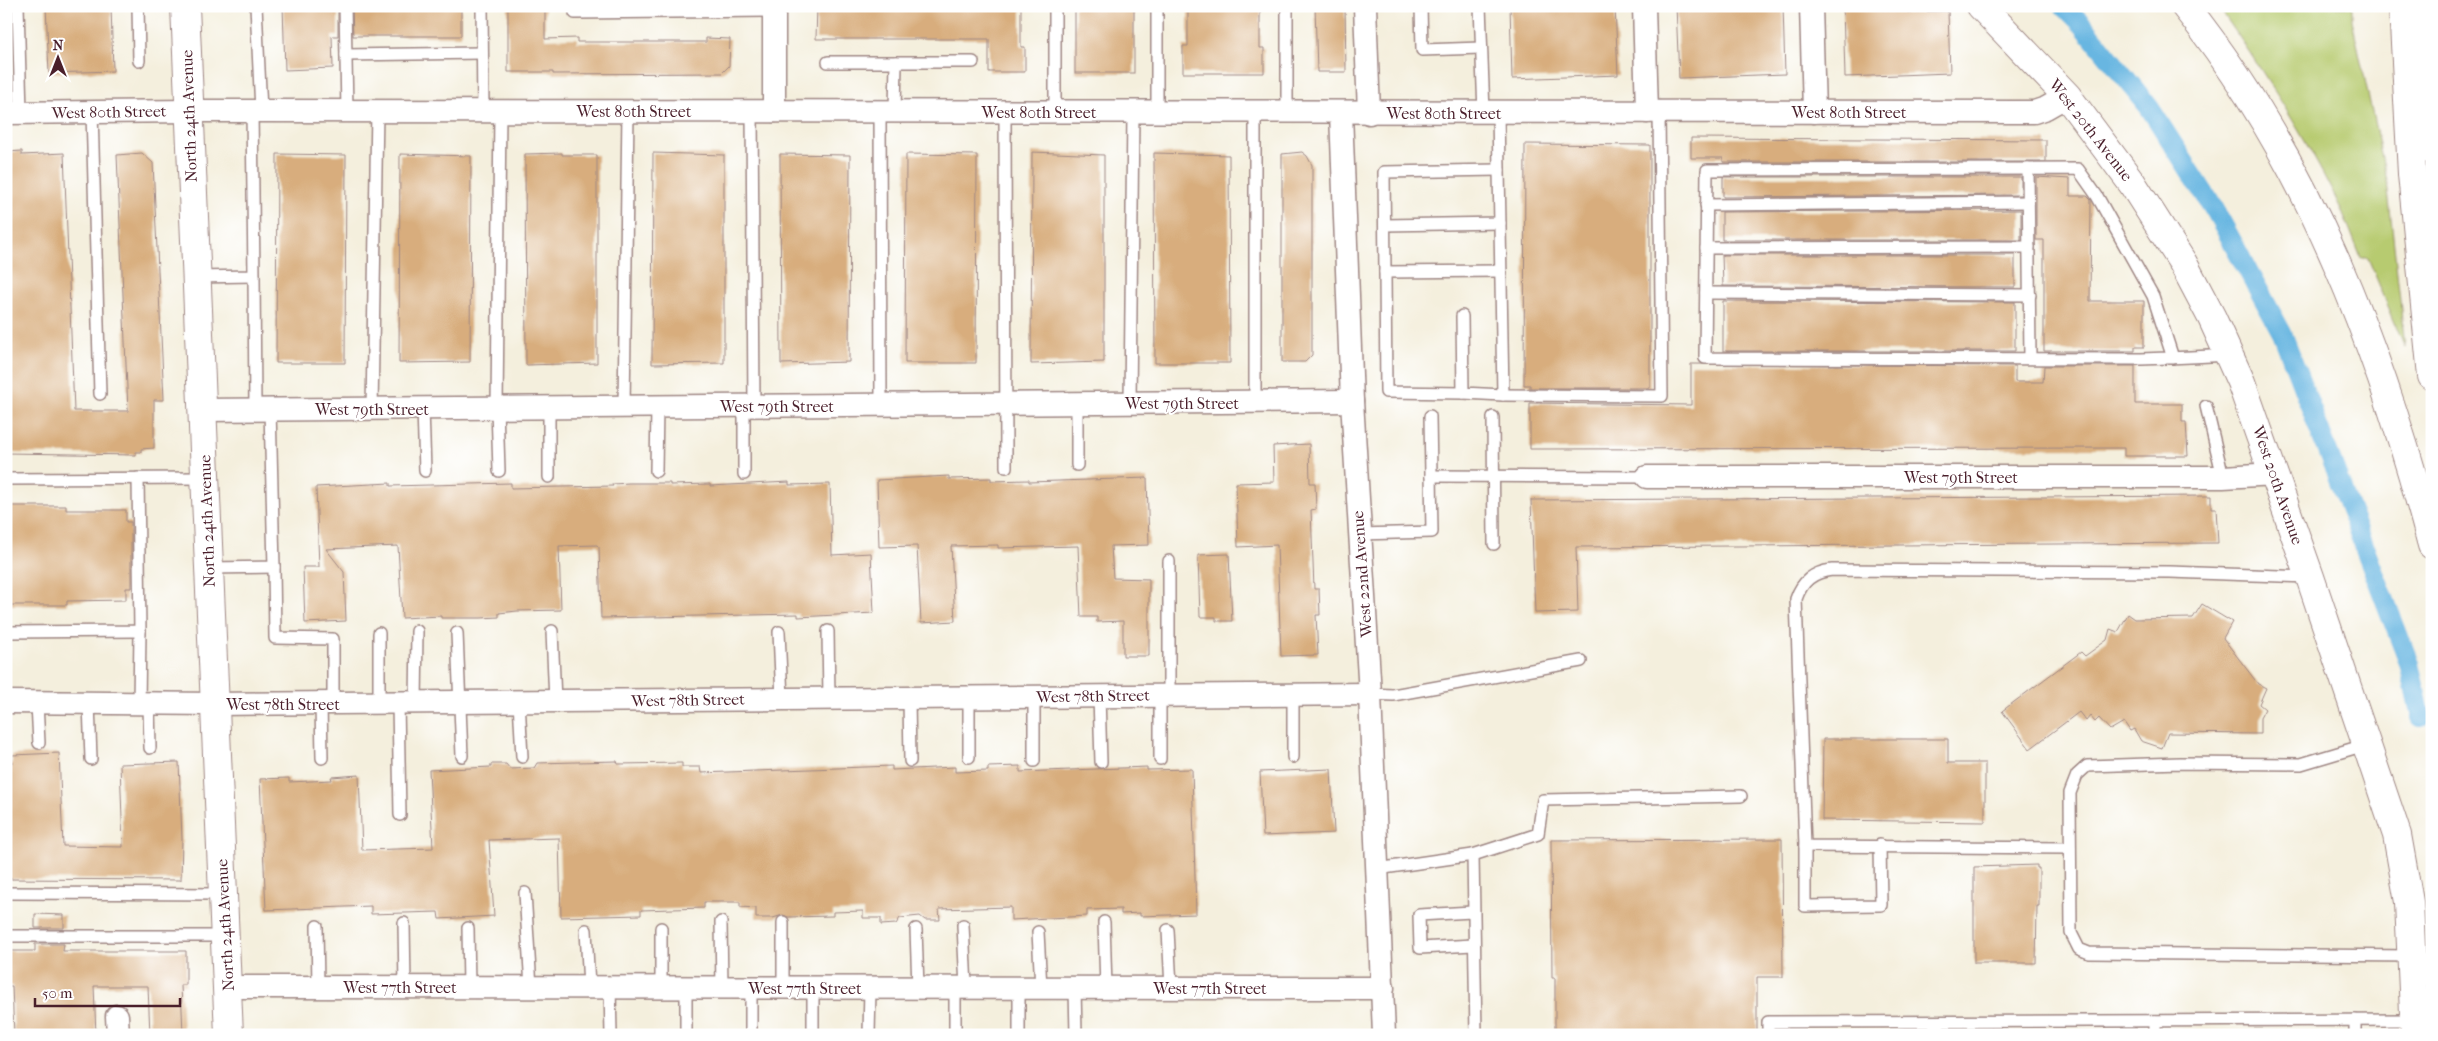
<svg xmlns="http://www.w3.org/2000/svg" width="2438" height="1041" font-family="'IM FELL French Canon',serif">
<style>
.green{fill:#b7cb6f;stroke:#80754d}
.lines{fill:none;stroke-linecap:round;stroke-linejoin:round}
.canal{stroke:#67b6e1;stroke-width:20}
.building{fill:#d8ad7d}
.service-casing{stroke:#9f8784;stroke-width:14}
.minor-casing{stroke:#9f8784;stroke-width:25}
.tertiary-casing{stroke:#9f8784;stroke-width:30}
.motorway-casing{stroke:#9f8784;stroke-width:30}
.service{stroke:#fff;stroke-width:11}
.minor{stroke:#fff;stroke-width:22}
.tertiary{stroke:#fff;stroke-width:28}
.motorway{stroke:#fff;stroke-width:28}
.labels{text-anchor:middle;dominant-baseline:central;stroke-width:4;stroke-linejoin:round;paint-order:stroke}
.street-label{font-size:16px;fill:#4a1f2b;stroke:#fff}
</style>
<rect width="100%" height="100%" fill="#fff"/>
<filter id="ink" filterUnits="userSpaceOnUse"><feTurbulence type="fractalNoise" baseFrequency=".02" numOctaves="2"/><feDisplacementMap in="SourceGraphic" scale="10" xChannelSelector="R" yChannelSelector="G"/><feConvolveMatrix kernelMatrix="1 2 1 2 8 2 1 2 1" color-interpolation-filters="sRGB"/></filter>
<filter id="wash" filterUnits="userSpaceOnUse"><feTurbulence type="fractalNoise" baseFrequency=".0096" numOctaves="4" result="noise"/><feDisplacementMap in="SourceGraphic" scale="20" xChannelSelector="R" yChannelSelector="G"/><feGaussianBlur stdDeviation="1.12" result="paint"/><feColorMatrix in="noise" values="0 0 0 0 0 0 0 0 0 0 0 0 0 0 0 0 0 1.4 0 .05"/><feComposite in="paint" operator="in"/></filter>
<g filter="url(#wash)">
<rect width="100%" height="100%" fill="#f4efdd"/>
<path class="green" d="M2218 6H2352V20L2387 181 2405 347 2368 258H2361C2353 238 2346 218 2336 199 2302 131 2261 68 2218 6Z"/>
<g class="lines">
<path class="canal" d="M2064 6 2082 24 2149 107 2215 210 2282 333 2409 663 2421 717"/>
</g>
<g id="blocks">
<g class="building">
<path d="M46 6H111L113 71 49 73Z"/>
<path d="M283 6H338V36H332L333 68 285 70Z"/>
<path d="M352 6H461V36H353Z"/>
<path d="M508 6H545V39L577 38V42H706V38L730 39 729 66 722 73 553 74V72H508Z"/>
<path d="M817 6H1021V47H1025V72H989V39H816Z"/>
<rect x="1075" y="6" width="59" height="67"/>
<path d="M1188 6H1260V48H1264V73H1183V46H1188Z"/>
<path d="M1315 6H1345L1346 72H1317Z"/>
<path d="M1510 6H1615L1618 75 1512 79Z"/>
<path d="M1676 6H1783L1785 74 1679 78Z"/>
<path d="M1843 6H1907V12L1948 11 1950 73 1845 77Z"/>
<path d="M1691 138 2046 140V162H1723V158H1691Z"/>
<path d="M1525 144 1650 145V388H1530V385H1524Z"/>
<path d="M22 151V155L64 153 74 411H128L117 155 142 153 153 163 164 400H154V448L141 449V452H136V455L6 453V152Z"/>
<path d="M1032 152 1104 155V362L1031 364Z"/>
<path d="M1302 152 1307 156 1312 165V355L1305 362H1282V154Z"/>
<path d="M562 153V155H597V363L526 365 525 154Z"/>
<path d="M653 153 724 155V363L652 364Z"/>
<path d="M1154 153 1229 155 1230 363H1155Z"/>
<path d="M277 154 346 155 345 363H276Z"/>
<path d="M400 154 471 156 470 362 399 363Z"/>
<path d="M780 154 850 155 849 362 781 364Z"/>
<path d="M906 154 977 155 976 363H905Z"/>
<path d="M1723 177H2021V195L1723 197Z"/>
<path d="M2036 177 2070 179V196H2087L2091 200 2090 301H2144V347H2135V351H2044V240H2036Z"/>
<path d="M2021 210V240H1722V212Z"/>
<path d="M1722 255H2015V287L1723 286Z"/>
<path d="M1723 301 2015 302V351H1723Z"/>
<path d="M1691 364 2015 366V382H2043L2044 366H2135V404H2182V422H2186L2188 456H2124V448L1530 449V403L1691 405Z"/>
<path d="M1309 444 1310 483H1315L1316 509 1311 510 1314 589H1319L1320 615H1316L1318 655 1281 656 1277 545 1238 547 1236 483 1274 482 1273 446Z"/>
<path d="M949 476V479L991 478V481L1029 480V482L1147 478 1149 545 1111 546 1113 578 1149 579V656H1123V621L1097 622V617H1081L1078 546 998 548V545L951 546 955 621 921 623 917 546 879 547 877 480Z"/>
<path d="M789 482V485L830 484 832 555 871 553 874 613 798 617V614L601 618 599 547 597 545 559 546 561 610 517 611 499 613V617L481 618H441V616L402 618 398 546 326 549 344 572 346 621 305 623 303 567H319L316 487 390 483V486L511 483V488L613 486 612 484 629 483H670V485L710 484V486Z"/>
<path d="M2211 496V508H2216L2218 543 1576 547 1578 612 1535 613 1531 500Z"/>
<path d="M9 506H66V510H126V522H131V588H126V600L67 601V605H10V600H6V511H9Z"/>
<path d="M1229 554 1232 621H1216V617H1200L1198 555Z"/>
<path d="M2202 604 2232 622 2223 638 2258 684 2266 688 2259 704 2265 709 2260 718V734L2168 733 2162 748 2141 741 2134 729 2130 731 2124 722 2110 730 2099 718 2095 722 2090 716 2086 721 2079 712 2030 749 2002 711 2081 652 2085 656 2107 640 2110 629 2118 632 2128 614 2135 619 2193 618Z"/>
<path d="M1823 739H1948V763H1985V822L1822 820Z"/>
<path d="M59 753 63 846 123 847 120 764 179 762 182 839 181 880 6 879V763H12V755Z"/>
<path d="M617 761 618 764 682 763V767H700L701 773 892 766V770L955 767V772L988 771V767L1020 766V772L1147 767V770L1192 769 1196 914 1140 916V913L1121 914V909L1087 910V916L1011 920V907L939 909 940 920H925L920 916 900 918 896 924 881 925V918H863V911L833 912V916L788 917 783 915 773 918H756V908L740 907V902H704V908L641 910V915L561 917 559 838 489 840 494 916 439 919 438 912 371 914V906L266 910 260 779 289 778V782L332 780 331 777 359 775 362 850 433 848 429 770 491 767V764H506L510 769 534 768 537 763Z"/>
<path d="M1331 769 1334 833 1263 836 1260 772Z"/>
<path d="M1782 839 1783 977H1757V1035H1555V978H1552L1551 840Z"/>
<path d="M2037 865V868H2039V906H2037L2036 963H1974V867Z"/>
<path d="M35 914 64 915V928H35Z"/>
<path d="M35 944H64L63 951H186V985H181L183 1035H150L148 986H94L96 1035H14L12 986H6V951H35Z"/>
</g>
</g>
</g>
<g filter="url(#ink)">
<use href="#blocks" fill-opacity="0" stroke="#9f8784" stroke-width="1"/>
<g class="lines">
<g class="service-casing">
<g id="service">
<path d="M18 6 21 112"/>
<path d="M138 6 139 61"/>
<path d="M256 6 261 111"/>
<path d="M345 6 347 111"/>
<path d="M482 6 483 111"/>
<path d="M1055 6V112"/>
<path d="M1157 6V112"/>
<path d="M1421 6 1422 50 1481 48"/>
<path d="M1480 6 1484 113"/>
<path d="M575 13 774 11"/>
<path d="M346 55 482 53"/>
<path d="M828 62H896L895 111"/>
<path d="M896 62H973"/>
<path d="M752 111 754 406"/>
<path d="M880 111 881 405"/>
<path d="M92 112 100 394"/>
<path d="M1005 112 1006 467"/>
<path d="M1287 112V6"/>
<path d="M2028 169 2030 358"/>
<path d="M1499 170 1384 172 1385 272 1501 271"/>
<path d="M1706 205 2028 202"/>
<path d="M1385 225 1500 223"/>
<path d="M1706 248 2029 247"/>
<path d="M1385 272 1386 392 1463 393"/>
<path d="M254 276 255 409"/>
<path d="M196 277 254 276 252 111"/>
<path d="M1706 293 2030 295"/>
<path d="M1462 316 1463 393 1503 395 1498 113"/>
<path d="M2173 358 2153 296 2097 196 2078 169 1707 170 1705 358 2141 359C2170 358 2198 357 2227 355"/>
<path d="M1503 395 1662 396 1659 112"/>
<path d="M1255 402V112"/>
<path d="M1130 403 1133 112"/>
<path d="M1077 404V465"/>
<path d="M744 406V474"/>
<path d="M2206 406 2223 477"/>
<path d="M549 407V477"/>
<path d="M624 407 628 111"/>
<path d="M423 408 425 471"/>
<path d="M372 409 377 111"/>
<path d="M1493 417 1494 544"/>
<path d="M499 471 497 408 500 111"/>
<path d="M656 471 657 407"/>
<path d="M1431 476 1647 477"/>
<path d="M6 479 205 478"/>
<path d="M1360 534 1432 532 1430 416"/>
<path d="M1169 561V695"/>
<path d="M274 567 275 638 333 639V703"/>
<path d="M209 568 274 567 270 409"/>
<path d="M552 631 555 701"/>
<path d="M828 631 829 699"/>
<path d="M6 632 140 631 138 478"/>
<path d="M779 632 782 699"/>
<path d="M379 633V703"/>
<path d="M457 633 462 756"/>
<path d="M1293 694V757"/>
<path d="M1370 694 1393 695 1581 661"/>
<path d="M1160 695V759"/>
<path d="M1099 696 1101 762"/>
<path d="M969 697V757"/>
<path d="M1034 697V761"/>
<path d="M909 698 910 761"/>
<path d="M519 701 522 757"/>
<path d="M37 703 39 743"/>
<path d="M89 703 91 759"/>
<path d="M321 703 322 758"/>
<path d="M398 703 400 815"/>
<path d="M416 703 417 631"/>
<path d="M139 704 140 631"/>
<path d="M149 704 150 748"/>
<path d="M2368 744 2301 764 2180 763 2087 766 2077 775 2070 793 2071 933 2079 949 2089 953 2412 956"/>
<path d="M1805 846V906L1881 905 1880 845"/>
<path d="M2070 848 1805 846 1796 599C1802 581 1813 572 1832 570L2170 572 2309 577"/>
<path d="M1377 869 1473 855"/>
<path d="M6 893 223 894"/>
<path d="M525 893 531 987"/>
<path d="M1472 912 1419 915 1420 948 1473 945"/>
<path d="M721 922 722 988"/>
<path d="M783 922V988"/>
<path d="M1104 922 1106 988"/>
<path d="M404 923 405 987"/>
<path d="M963 925 966 988"/>
<path d="M317 926 318 987"/>
<path d="M468 928 469 987"/>
<path d="M661 928V987"/>
<path d="M916 929 918 988"/>
<path d="M586 930 589 987"/>
<path d="M1168 930 1171 988"/>
<path d="M1038 932 1041 988"/>
<path d="M6 936H224"/>
<path d="M610 987 611 1035"/>
<path d="M686 988V1035"/>
<path d="M751 988V1035"/>
<path d="M955 988V1033"/>
<path d="M1075 988 1076 1035"/>
<path d="M2355 1020V1035"/>
<path d="M2155 1021V1035"/>
<path d="M813 1035V988"/>
<path d="M869 1035 870 988"/>
<path d="M1019 1035V988"/>
<path d="M1476 1035 1473 855 1538 834 1543 800 1741 796"/>
<path d="M1768 1035V1022L2415 1020"/>
</g>
</g>
<g class="minor-casing">
<g id="minor">
<path d="M774 6V111"/>
<path d="M1365 6 1369 113"/>
<path d="M1644 6 1647 112"/>
<path d="M1811 6 1814 112"/>
<path d="M6 113 189 111 2034 112 2046 108 2067 96"/>
<path d="M1341 113 1352 401 1370 694 1384 1035"/>
<path d="M202 410 1352 401"/>
<path d="M1647 477H2223L2275 474"/>
<path d="M6 702 215 704 1370 694"/>
<path d="M227 987 1383 988"/>
<path d="M117 1016 118 1035"/>
</g>
</g>
<g class="tertiary-casing">
<g id="tertiary">
<path d="M185 6 229 1035"/>
<path d="M1981 6 2067 96 2132 183 2183 263 2212 318 2241 382 2310 577 2397 835 2409 902 2415 1035"/>
</g>
</g>
<g class="motorway-casing">
<g id="motorway">
<path d="M2185 6C2311 164 2381 352 2432 545"/>
<path d="M2403 6 2412 174 2432 376"/>
<path d="M2425 6 2432 150"/>
</g>
</g>
<use href="#service" class="service"/>
<use href="#minor" class="minor"/>
<use href="#tertiary" class="tertiary"/>
<use href="#motorway" class="motorway"/>
</g>
</g>
<g class="labels">
<g class="street-label">
<text x="634" y="111">West 80th Street</text>
<text transform="translate(109 112) rotate(-1)">West 80th Street</text>
<text x="1039" y="112">West 80th Street</text>
<text x="1849" y="112">West 80th Street</text>
<text x="1444" y="113">West 80th Street</text>
<text transform="translate(189 116) rotate(-92)">North 24th Avenue</text>
<text transform="translate(2091 130) rotate(52)">West 20th Avenue</text>
<text x="1182" y="403">West 79th Street</text>
<text x="777" y="406">West 79th Street</text>
<text x="372" y="409">West 79th Street</text>
<text x="1961" y="477">West 79th Street</text>
<text transform="translate(2278 485) rotate(71)">West 20th Avenue</text>
<text transform="translate(207 521) rotate(-92)">North 24th Avenue</text>
<text transform="translate(1362 574) rotate(-94)">West 22nd Avenue</text>
<text transform="translate(1093 696) rotate(-1)">West 78th Street</text>
<text transform="translate(688 700) rotate(-1)">West 78th Street</text>
<text x="283" y="704">West 78th Street</text>
<text transform="translate(225 925) rotate(-93)">North 24th Avenue</text>
<text x="400" y="987">West 77th Street</text>
<text x="805" y="988">West 77th Street</text>
<text x="1210" y="988">West 77th Street</text>
</g>
</g>
<rect width="2438" height="1041" fill="none" stroke="#fff" stroke-width="25"/>
<g transform="translate(58 58)" stroke="#ffffff" stroke-width="4" paint-order="stroke">
<path d="M0-4L9 19L0 12L-9 19Z" fill="#4a1f2b"/>
<text y="-8" font-size="14" font-weight="bold" text-anchor="middle" fill="#4a1f2b">N</text>
</g>
<path d="M35 998v8h145v-8" fill="none" stroke="#4a1f2b" stroke-width="2.5"/>
<text x="42" y="998" font-size="15" fill="#4a1f2b" stroke="#ffffff" stroke-width="4" paint-order="stroke">50 m</text>
</svg>
